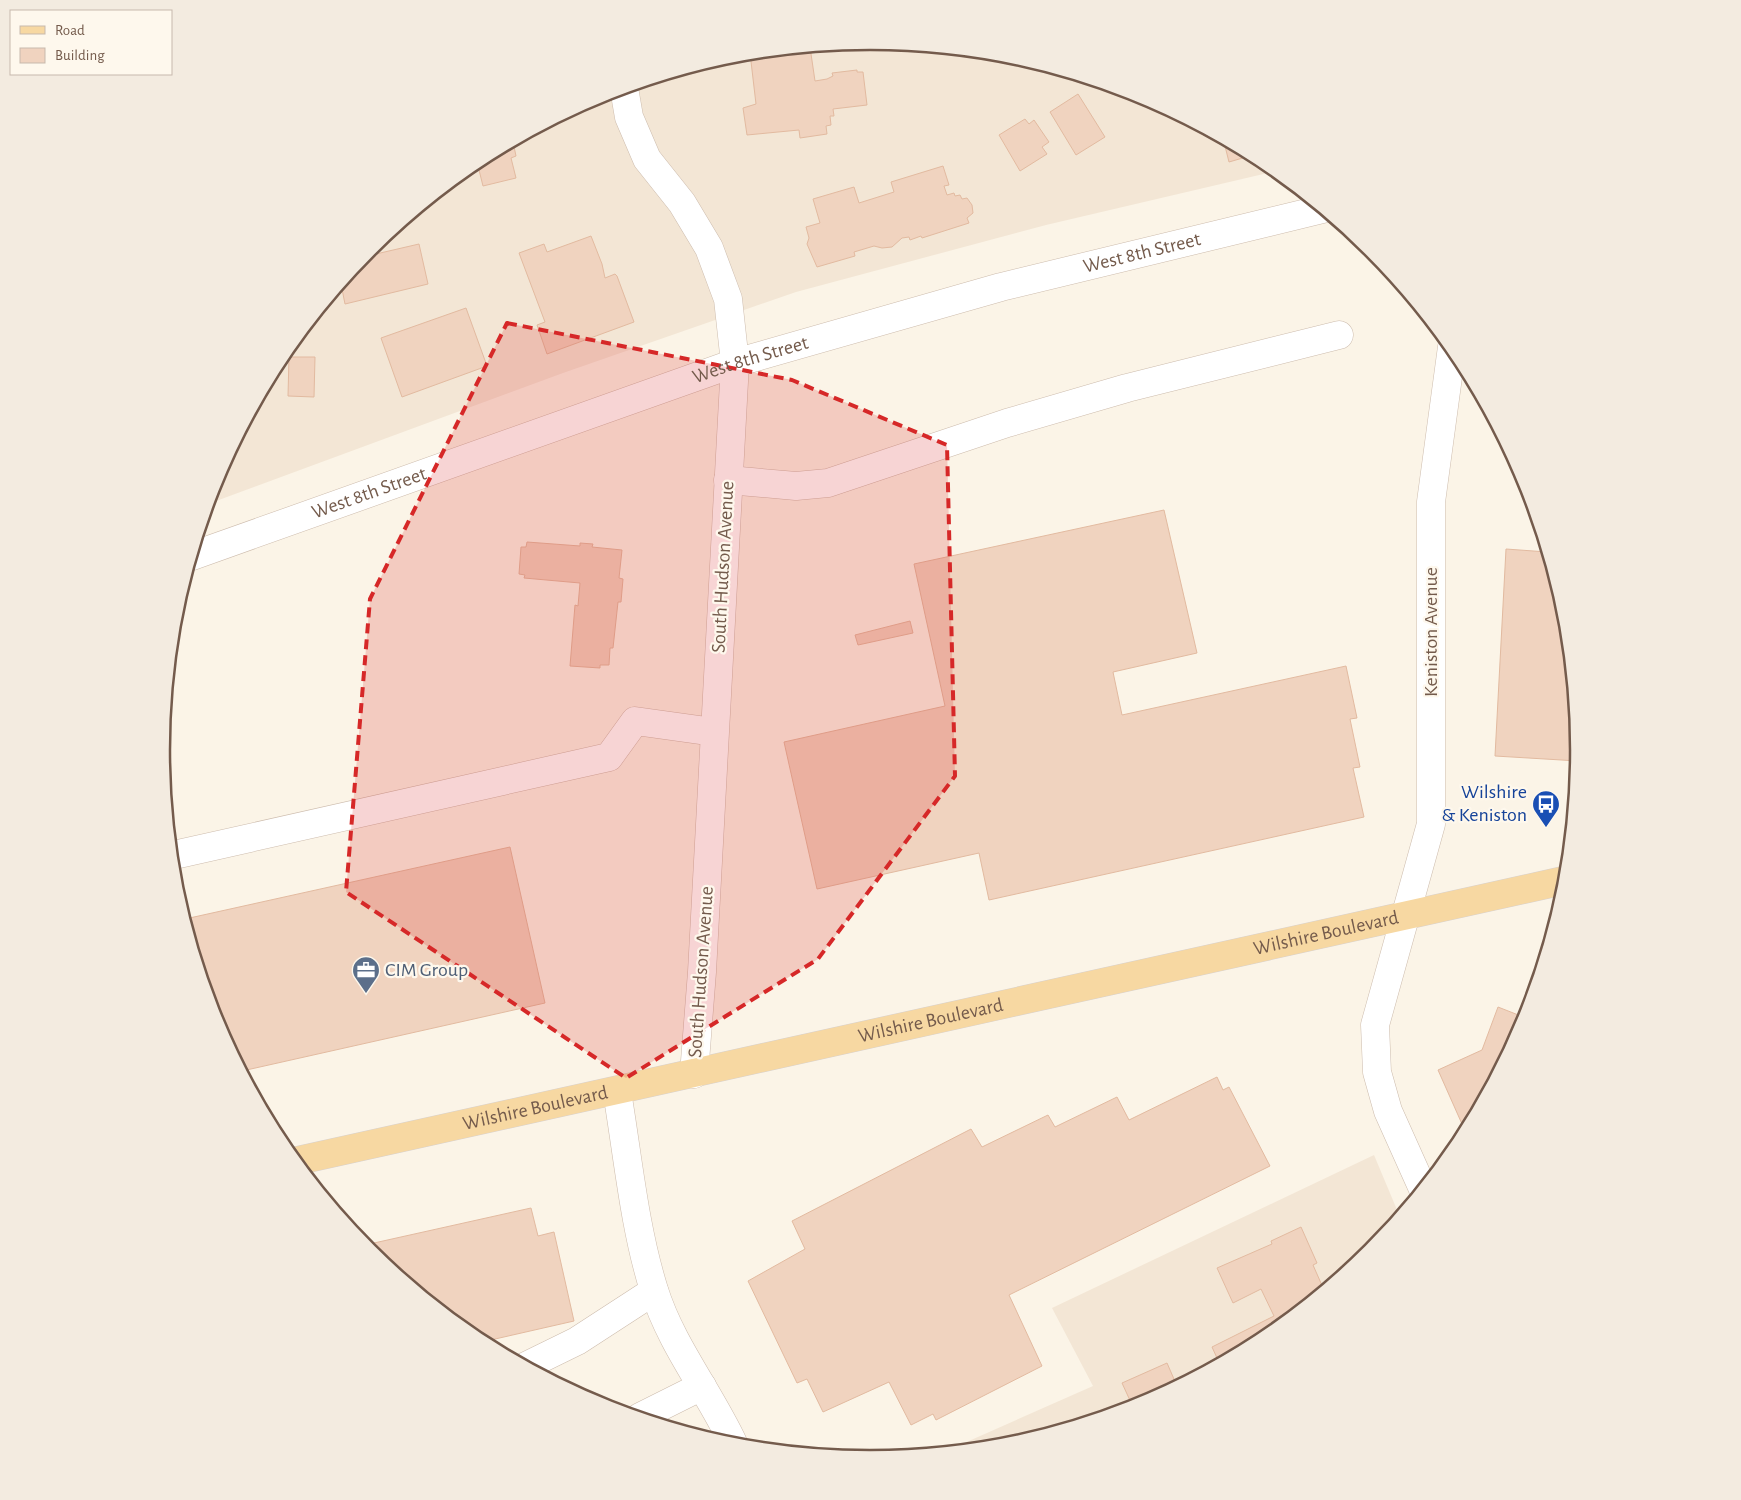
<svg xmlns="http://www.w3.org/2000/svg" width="1741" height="1500" font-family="'Alegreya Sans',sans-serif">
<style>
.residential{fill:#f3e6d5}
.building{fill:#f0d3bf;stroke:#e2baa0}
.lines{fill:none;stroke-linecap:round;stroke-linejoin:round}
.minor-casing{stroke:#cdbcad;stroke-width:29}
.major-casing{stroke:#d8d1cd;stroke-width:29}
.minor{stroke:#fff;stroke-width:28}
.major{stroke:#f7d8a2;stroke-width:28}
.marked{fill:#d62828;fill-opacity:0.2;stroke:#d62828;stroke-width:4;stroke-dasharray:10 6;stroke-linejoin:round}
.labels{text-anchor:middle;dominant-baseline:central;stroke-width:4.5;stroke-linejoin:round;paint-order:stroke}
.street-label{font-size:20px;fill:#745b4c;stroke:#fef8ed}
.transit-label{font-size:20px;fill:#164399;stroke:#fef8ed;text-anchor:end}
.service-label{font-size:20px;fill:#4e5e75;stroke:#fef8ed;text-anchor:start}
.rim{fill:none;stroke:#745b4c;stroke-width:2.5}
</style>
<rect width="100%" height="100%" fill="#fbf4e7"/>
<g class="residential">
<path d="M870 41 1009 55 1142 95 1264 161 1276 171 1046 225 796 292 563 373 208 504 216 479 281 356 370 249 477 161 600 95 733 55Z"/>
<path d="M1374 1155 1400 1217 1371 1251 1264 1339 1141 1405 1008 1445 944 1452 1093 1386 1052 1308Z"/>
</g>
<g class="building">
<path d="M810 47 815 81 827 79 833 76 832 73 857 70V72H863L867 105 833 109 834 116H830L831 125 826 126 827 134 800 138 799 130 747 135 743 108 756 104 750 53Z"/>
<path d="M1078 94 1105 137 1076 155 1050 112Z"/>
<path d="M1025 119 1029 124 1034 120 1049 142 1042 147 1047 154 1020 171 999 135Z"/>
<path d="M1223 138 1264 161H1265L1255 164 1253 155 1229 162Z"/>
<path d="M513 142 516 156 511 158 516 178 483 186 478 166 467 169 477 161Z"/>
<path d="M943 166 949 185 944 186 947 195 954 193 955 196 960 195 962 199 967 198 972 205 973 213 967 218 969 223 922 238 921 236 910 240 909 237 902 238 892 247 882 248 874 246 854 252 855 256 817 267 807 244 809 238 806 227 820 223 813 199 854 187 859 203 894 192 891 182Z"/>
<path d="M591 236 602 264 605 278 615 274 617 276 634 322 547 354 537 325 545 322 519 253 544 244 547 252Z"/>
<path d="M419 244 428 284 345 304 341 284 363 257Z"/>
<path d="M466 308 487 366 402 397 381 338Z"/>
<path d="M289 357H315L314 397 288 396Z"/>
<path d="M1164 510 1197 653 1113 672 1122 715 1346 666 1357 718 1350 719 1360 767 1353 768 1364 817 989 900 979 853 817 889 784 742 945 706 914 564Z"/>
<path d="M527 542 580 546V543L593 544 592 547 622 550 619 578 623 579 621 602H618L613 648H610L609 665H600V668L570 666 575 605 578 606 580 583 524 578 525 575 519 574 521 547H526Z"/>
<path d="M1506 549 1547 552 1566 612 1579 750 1578 761 1495 756Z"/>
<path d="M910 621 913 633 858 645 855 635Z"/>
<path d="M510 847 545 1003 242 1071 216 1021 185 919Z"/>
<path d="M1498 1007 1526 1018 1466 1133 1438 1070 1482 1050Z"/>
<path d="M1217 1077 1223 1090 1229 1087 1270 1166 1009 1295 1042 1366 936 1420 933 1414 911 1425 889 1382 823 1412 807 1379 797 1383 748 1281 805 1249 792 1221 971 1129 982 1147 1048 1115 1055 1127 1117 1097 1129 1120Z"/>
<path d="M531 1208 538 1236 554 1232 574 1321 482 1342 365 1245Z"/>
<path d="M1301 1227 1317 1263 1313 1265 1324 1290 1264 1339 1214 1366 1211 1361 1217 1358 1212 1347 1274 1316 1261 1289 1233 1303 1217 1268 1272 1244 1271 1241Z"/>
<path d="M1167 1363 1177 1386 1133 1407 1122 1383Z"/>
<path d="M888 1450 891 1457 871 1459Z"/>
</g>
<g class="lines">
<g class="minor-casing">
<g id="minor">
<path d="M624 88 629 117 647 159 682 203 709 248 728 299 735 363 702 972 694 1074"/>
<path d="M728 480 796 486 828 483 1007 423 1127 388 1339 335"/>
<path id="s1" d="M192 556 735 363 1001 287 1323 209"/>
<path d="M174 855 609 757 635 721 714 732"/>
<path d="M617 1092C628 1157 634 1226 654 1290 671 1345 710 1393 734 1445"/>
<path d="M1423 1189 1388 1111 1377 1072 1375 1025 1431 824V502L1452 347"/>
<path d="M526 1366 577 1341 654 1291"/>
<path d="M640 1417 702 1386"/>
</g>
</g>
<g class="major-casing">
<g id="major">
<path id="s2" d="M296 1161 1566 880"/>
</g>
</g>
<use href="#minor" class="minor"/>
<use href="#major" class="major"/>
</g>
<path class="marked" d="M507 323 792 380 947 445 955 776 818 959 626 1078 346 892 370 599Z"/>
<defs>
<g id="bus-pin" transform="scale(1.4375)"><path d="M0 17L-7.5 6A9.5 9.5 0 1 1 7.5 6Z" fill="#1a4fb4" stroke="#fef8ed"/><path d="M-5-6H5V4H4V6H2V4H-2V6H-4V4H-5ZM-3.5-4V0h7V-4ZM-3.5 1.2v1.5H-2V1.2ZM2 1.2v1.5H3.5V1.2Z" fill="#fff"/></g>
<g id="office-pin" transform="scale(1.4375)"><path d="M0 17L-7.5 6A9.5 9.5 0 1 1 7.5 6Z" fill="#5c6f8a" stroke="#fef8ed"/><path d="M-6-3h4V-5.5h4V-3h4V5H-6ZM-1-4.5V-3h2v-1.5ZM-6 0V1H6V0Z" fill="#fff"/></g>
</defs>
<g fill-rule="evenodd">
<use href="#bus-pin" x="1546" y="804"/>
<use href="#office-pin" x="366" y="970"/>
</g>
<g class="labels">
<g class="street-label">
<text stroke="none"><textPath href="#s1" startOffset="998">West 8th Street</textPath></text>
<text stroke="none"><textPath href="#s1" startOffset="592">West 8th Street</textPath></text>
<text stroke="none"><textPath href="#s1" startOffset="188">West 8th Street</textPath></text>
<text transform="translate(723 567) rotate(-87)">South Hudson Avenue</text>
<text transform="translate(1431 632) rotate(-90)">Keniston Avenue</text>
<text stroke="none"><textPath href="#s2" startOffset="1055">Wilshire Boulevard</textPath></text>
<text transform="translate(701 972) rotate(-86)">South Hudson Avenue</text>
<text stroke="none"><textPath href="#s2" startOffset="650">Wilshire Boulevard</textPath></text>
<text stroke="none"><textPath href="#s2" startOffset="245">Wilshire Boulevard</textPath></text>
</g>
<g class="transit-label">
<text x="1527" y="792">Wilshire<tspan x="1527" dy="23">&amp; Keniston</tspan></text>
</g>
<g class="service-label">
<text x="385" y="970">CIM Group</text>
</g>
</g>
<path d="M0 0H1741V1500H0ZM170 750a700 700 0 1 1 1400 0a700 700 0 1 1-1400 0Z" fill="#f3ebe0" fill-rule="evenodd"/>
<path class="rim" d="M170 750a700 700 0 1 1 1400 0a700 700 0 1 1-1400 0Z"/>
<rect x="10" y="10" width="162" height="65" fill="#fef8ed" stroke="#c7b9ad"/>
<rect x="20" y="26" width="25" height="8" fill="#f7d8a2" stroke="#c7b9ad"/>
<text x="55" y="35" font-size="15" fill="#745b4c">Road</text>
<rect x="20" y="48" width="25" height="15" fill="#f0d3bf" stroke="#c7b9ad"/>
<text x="55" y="60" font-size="15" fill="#745b4c">Building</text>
</svg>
